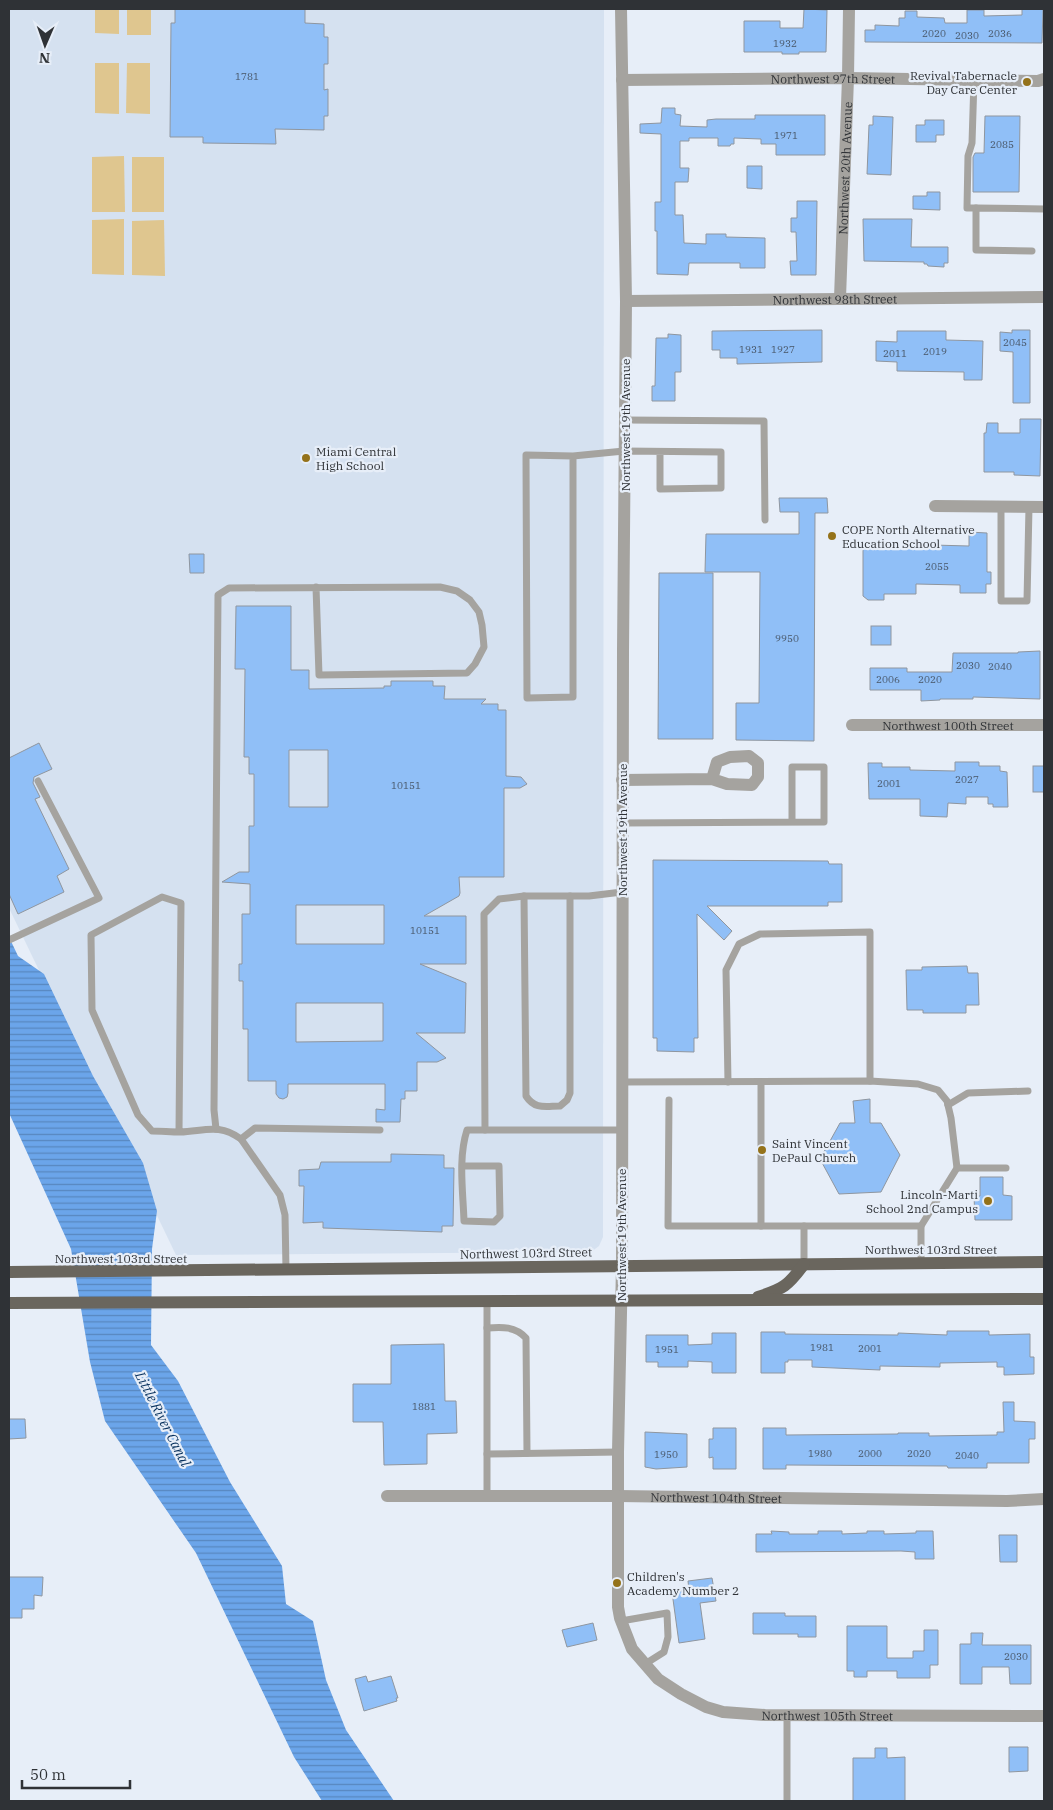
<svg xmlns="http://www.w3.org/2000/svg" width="1053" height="1810" font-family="'IBM Plex Serif',serif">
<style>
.built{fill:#d5e1f0}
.park{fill:#dfc68f}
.water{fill:url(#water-rules)}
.building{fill:#90bff7;stroke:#8f969f;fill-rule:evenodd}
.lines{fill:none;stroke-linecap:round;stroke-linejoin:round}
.lane{stroke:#a5a39f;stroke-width:7}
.street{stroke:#a5a39f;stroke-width:12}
.primary{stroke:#6a665e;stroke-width:12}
.poi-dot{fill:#94721a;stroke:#e7eef8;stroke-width:2}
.labels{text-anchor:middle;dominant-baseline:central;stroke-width:4.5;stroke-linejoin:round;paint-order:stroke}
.number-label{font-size:10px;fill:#475566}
.poi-label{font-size:12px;fill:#2f3236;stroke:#e7eef8;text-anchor:start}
.street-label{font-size:12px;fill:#2f3236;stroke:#e7eef8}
.water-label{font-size:14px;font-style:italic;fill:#08315d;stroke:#e7eef8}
</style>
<defs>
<pattern id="water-rules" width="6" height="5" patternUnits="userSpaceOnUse" patternTransform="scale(1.25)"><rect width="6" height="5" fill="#6ba5ea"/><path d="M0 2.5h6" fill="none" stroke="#5887be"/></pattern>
</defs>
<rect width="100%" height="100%" fill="#e7eef8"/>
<path class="built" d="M9 9H604L603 1237 599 1246 591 1252 176 1255 9 908Z"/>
<g class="park">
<path d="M95 9H119V34L95 33Z"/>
<rect x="127" y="9" width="24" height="26"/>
<path d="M95 63H119V114L95 113Z"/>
<path d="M127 63H150V114L126 113Z"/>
<path d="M124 156 125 212H92V157Z"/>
<rect x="132" y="157" width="32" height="55"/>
<path d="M124 219V275L92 274V220Z"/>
<path d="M164 220 165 276 132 275V221Z"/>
</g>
<path class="water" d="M9 937 18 956 44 974 93 1076 143 1163 157 1211 152 1249 151 1345 178 1381 230 1482 282 1566 286 1604 313 1621 326 1680 346 1730 394 1801H322L294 1757 196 1553 105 1421 90 1362 71 1249 9 1113Z"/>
<g class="building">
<path d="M175 9H305V23L324 24V37H328V64H324V90L328 89V116H324V130L275 129 276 144 203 143V137H170L171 23H175Z"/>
<path d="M804 9 827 10 826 52H799V54H782V52H744V21H780V28H803Z"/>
<path d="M1022 9H1043L1042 43 865 42V30H875V25L899 26V18H905V11H917V17L944 18 945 23H967V10H984V16L1022 15Z"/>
<path d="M662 108H675V114L681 115 680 126 707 127V120L716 119H755V115H825V155H776V144H761V139L734 138V144H731L730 146H718V138H689V141H680V168H689L688 182H675V215H683L684 243 706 244V234H726V237L765 238V268H740V263H689L688 275 657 274V231H655V202H661V134L640 133V124L661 123Z"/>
<path d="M873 116 893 117 891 175 867 174 869 125H873Z"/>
<path d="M985 116H1020L1019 192H973V157L975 153H984Z"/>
<path d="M925 120H944V135H936V142H916V125H925Z"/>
<path d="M747 166H762V189L747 188Z"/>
<path d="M927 192H940V210L913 209V196H927Z"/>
<path d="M797 201H817L816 275H791L790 261H797L796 232H791V218H797Z"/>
<path d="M863 219H912L911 247H948V263H944V267L928 266 927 264H924V262L864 261Z"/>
<path d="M822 330V362L737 364V358H720V350H712V331Z"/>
<path d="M1012 330H1030V403H1013V352L1000 351V332L1012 333Z"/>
<path d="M897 331H946V340L983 341 982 380H964V372L897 371V362L876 361V341L897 342Z"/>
<path d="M668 334 681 335V372H675V401H652V386H655L656 338H668Z"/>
<path d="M1020 419H1041L1040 476 1014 475V472H984V433H986L987 423H998V433H1020Z"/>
<path d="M779 498H827L828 513H815L814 741 736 740V703H759L760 572H705L706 534H799V512H780Z"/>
<path d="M969 532 987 533V572H991V584H986V593H960V585L916 584V594H884V600H868L863 596V547L927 548H933V545L969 546Z"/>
<path d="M189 554H204V573H190Z"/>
<path d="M659 573H713V739H658Z"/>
<path d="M236 606H291V670H309V689L384 688V686H391V681H433V686H445L444 699H486L481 704H498V710H506V776L521 777 527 784 520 788H504V877H459L460 893 459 896 424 916H466V964H420L466 983 465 1033H416L446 1058 437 1062H417V1091H405V1099H401L400 1122H376V1109L385 1110V1084H288V1093L287 1097 283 1099 279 1098 276 1094V1081H248V1029H243V981H239V964H242V914H250V884L222 882 239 872H249V826H254V774H249V757H244L245 669H235ZM289 750H328V807H289ZM296 905H384V944H296ZM296 1003H383V1041L296 1042Z"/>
<rect x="871" y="626" width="20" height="19"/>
<path d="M1040 651V699L973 697V699H940V700L921 701V690H870V668H907V672H952L953 653H1018V652Z"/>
<path d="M39 743 52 769 34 777 33 783 40 797 35 799 69 869 57 876 64 892 18 914 9 894V758Z"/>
<path d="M955 762H979V766H1000V771L1007 772 1008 807H993V804H988V797H966V804L948 803 947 817 920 816V799H869L868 763H882V767H910V770L955 771Z"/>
<rect x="1033" y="766" width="11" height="26"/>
<path d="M653 860 828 861 829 864H842V902H828V906H707L732 931 724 940 697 914 698 1038H694V1052L657 1051V1038H653Z"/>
<path d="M967 966 968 973H978L979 1005H966V1013H923V1010H907L906 970H922V967Z"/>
<path d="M870 1099V1123H881L900 1155 881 1192 839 1194 820 1159 840 1123H855L853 1101Z"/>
<path d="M391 1154 444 1155V1168H454L453 1226H442V1232L323 1228V1222L303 1223 304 1186H299V1170L319 1169 321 1162H391Z"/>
<path d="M980 1177H1003V1195L1012 1196V1220H975L974 1196H980Z"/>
<path d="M947 1331H989V1335L1030 1334V1357H1034V1374L1004 1375V1367H997V1362L940 1363V1367L880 1366V1370L812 1367V1360H788V1362H785V1373H761V1332H785V1334L898 1335V1333L947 1335Z"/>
<path d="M712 1333H736V1373H712V1362L688 1361V1367H658V1362H646V1335H688V1345L712 1344Z"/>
<path d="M444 1344 445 1401H456L457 1433 427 1434V1464L384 1465 383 1422H353V1384H391V1345Z"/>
<path d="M1003 1402H1014V1421L1035 1422V1439H1029V1463H987V1468H948L947 1466 786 1465V1469H763V1428H786V1435L898 1434V1433H929V1436L997 1435V1432H1004Z"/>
<path d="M9 1419H25L26 1438 9 1439Z"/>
<path d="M713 1428H736V1469H713V1457L709 1458V1439H713Z"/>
<path d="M645 1432 687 1434V1467L656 1469 645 1467Z"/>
<path d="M771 1531 789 1532V1534H818V1531H842V1534L867 1533V1531H884V1534L916 1533V1531H933L934 1559H915V1552L901 1551 756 1552V1534H772Z"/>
<path d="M999 1535H1017V1562H1000Z"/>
<path d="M9 1577H43L42 1596 34 1595V1609H22V1618H9Z"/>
<path d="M712 1578 716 1601 700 1603 705 1639 679 1643 672 1592 689 1590 688 1581Z"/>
<path d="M753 1613H785V1616H816V1637H798V1634H753Z"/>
<path d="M593 1623 597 1640 567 1647 562 1630Z"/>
<path d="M847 1626H887V1658H913V1651H924V1630H938V1665H930V1678H897V1671H867V1677H854V1671H847Z"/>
<path d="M971 1633H983L982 1645H1031V1684H1010L1009 1667H982V1684H960V1644H971Z"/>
<path d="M366 1676 368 1682 391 1676 398 1698H396L397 1701 364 1711 355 1679Z"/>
<path d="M1009 1747H1028V1771L1009 1772Z"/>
<path d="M875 1748H887V1758L905 1757V1801H853V1758H875Z"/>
</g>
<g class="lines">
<g class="lane">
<path d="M974 80 972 143 968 156 967 208H976"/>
<path d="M1032 251 976 250V208L1044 209"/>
<path d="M625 420 764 421 765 520"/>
<path d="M573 456V697L527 698 526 455 573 456 624 451 721 452V488L660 489V452"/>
<path d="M1001 507V601H1027L1029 507"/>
<path d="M622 823 824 822V767H792V822"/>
<path d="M524 896 526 1096C535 1110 546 1106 560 1106L567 1100 570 1093V896"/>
<path d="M9 940 99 898 38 781"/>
<path d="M622 1082 870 1081 918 1084 938 1090 947 1101 951 1118 957 1168 921 1226"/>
<path d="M728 1082 726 970 739 944 760 934 870 932V1081"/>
<path d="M669 1100 668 1226H761V1082"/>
<path d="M948 1105 968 1093 1028 1091"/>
<path d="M216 1129 214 1110 218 595 229 588 440 587 457 591 470 600 479 612 482 625 484 647 475 664 467 673 319 675 316 587"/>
<path d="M485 1130 484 914 499 899 524 896H589L622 892"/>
<path d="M179 1132 181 903 162 897 91 935 92 1010 138 1115 152 1131C161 1131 171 1132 180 1132 205 1131 219 1123 241 1139"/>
<path d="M463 1166H499L500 1216 494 1222 464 1221C463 1191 458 1158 467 1130H622"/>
<path d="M957 1168H1006"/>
<path d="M761 1226H921V1263"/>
<path d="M804 1226V1264"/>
<path d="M286 1270 285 1215 280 1195 241 1139 255 1128 380 1130"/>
<path d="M487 1300V1496"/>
<path d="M487 1328C502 1327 515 1326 526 1338L527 1453"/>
<path d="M487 1454 618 1452"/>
<path d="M621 1621 667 1613 668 1637 664 1652 645 1664"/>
<path d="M787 1715V1801"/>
</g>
<g class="street">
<path id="s1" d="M621 9 626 301 623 651 622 1266 618 1452V1607L620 1618 632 1649 658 1679 681 1694 706 1707 723 1712 765 1715 1044 1716"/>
<path id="s2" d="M622 80 848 78 1038 81 1044 79"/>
<path id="s3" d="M840 298 848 78 849 9"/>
<path id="s4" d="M626 301 1044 297"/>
<path d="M935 506 1044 507"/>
<path id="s5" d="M852 725H1044"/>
<path d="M622 780 712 779 727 784 752 785 758 777V763L749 756 730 757 717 762 712 779"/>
<path id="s6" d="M387 1496H618L1007 1501 1044 1499"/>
</g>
<g class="primary">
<path d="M9 1272 1044 1262"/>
<path d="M758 1297C783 1289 788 1286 804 1264"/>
<path d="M9 1303 1044 1299"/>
</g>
</g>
<g class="poi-dot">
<circle cx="1027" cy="82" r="5"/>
<circle cx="306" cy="458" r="5"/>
<circle cx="832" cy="536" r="5"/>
<circle cx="762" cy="1150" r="5"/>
<circle cx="988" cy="1201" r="5"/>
<circle cx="617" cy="1583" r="5"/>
</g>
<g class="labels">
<g class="number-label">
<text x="934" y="33">2020</text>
<text x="1000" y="33">2036</text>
<text x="967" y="35">2030</text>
<text x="785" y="43">1932</text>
<text x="247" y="76">1781</text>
<text x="786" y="135">1971</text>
<text x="1002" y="144">2085</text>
<text x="1015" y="342">2045</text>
<text x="751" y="349">1931</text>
<text x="783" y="349">1927</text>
<text x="935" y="351">2019</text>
<text x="895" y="353">2011</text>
<text x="937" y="566">2055</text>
<text x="787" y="638">9950</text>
<text x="968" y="665">2030</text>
<text x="1000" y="666">2040</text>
<text x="888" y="679">2006</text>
<text x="930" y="679">2020</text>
<text x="967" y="779">2027</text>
<text x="889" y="783">2001</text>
<text x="406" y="785">10151</text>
<text x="425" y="930">10151</text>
<text x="822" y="1347">1981</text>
<text x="870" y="1348">2001</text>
<text x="667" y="1349">1951</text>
<text x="424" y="1406">1881</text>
<text x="820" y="1453">1980</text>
<text x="870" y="1453">2000</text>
<text x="919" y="1453">2020</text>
<text x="666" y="1454">1950</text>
<text x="967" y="1455">2040</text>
<text x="1016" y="1656">2030</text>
</g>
<g class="poi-label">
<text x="1017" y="75" text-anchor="end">Revival Tabernacle<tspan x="1017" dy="14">Day Care Center</tspan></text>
<text x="316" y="451">Miami Central<tspan x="316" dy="14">High School</tspan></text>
<text x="842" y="529">COPE North Alternative<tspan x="842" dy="14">Education School</tspan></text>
<text x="772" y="1143">Saint Vincent<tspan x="772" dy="14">DePaul Church</tspan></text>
<text x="978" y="1194" text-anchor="end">Lincoln-Marti<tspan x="978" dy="14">School 2nd Campus</tspan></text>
<text x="627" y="1576">Children's<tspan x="627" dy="14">Academy Number 2</tspan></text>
</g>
<g class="street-label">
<text stroke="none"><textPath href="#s2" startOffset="211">Northwest 97th Street</textPath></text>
<text stroke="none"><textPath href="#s3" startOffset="130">Northwest 20th Avenue</textPath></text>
<text stroke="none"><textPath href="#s4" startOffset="209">Northwest 98th Street</textPath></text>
<text transform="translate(625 425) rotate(-90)">Northwest 19th Avenue</text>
<text stroke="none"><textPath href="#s5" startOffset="96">Northwest 100th Street</textPath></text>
<text transform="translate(622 830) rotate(-90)">Northwest 19th Avenue</text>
<text transform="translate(621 1235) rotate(-90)">Northwest 19th Avenue</text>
<text x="931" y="1249">Northwest 103rd Street</text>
<text transform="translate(526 1253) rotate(-1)">Northwest 103rd Street</text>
<text x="121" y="1258">Northwest 103rd Street</text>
<text stroke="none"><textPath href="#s6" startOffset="329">Northwest 104th Street</textPath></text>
<text stroke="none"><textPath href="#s1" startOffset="1860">Northwest 105th Street</textPath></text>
</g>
<g class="water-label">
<text transform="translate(163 1419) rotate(63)">Little River Canal</text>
</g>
</g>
<rect width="1053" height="1810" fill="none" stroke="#2f3236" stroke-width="20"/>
<g transform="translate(45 45) rotate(182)" stroke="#e7eef8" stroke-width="4" paint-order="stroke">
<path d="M0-4L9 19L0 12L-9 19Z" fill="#2f3236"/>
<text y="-8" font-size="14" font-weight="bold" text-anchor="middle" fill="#2f3236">N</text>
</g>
<path d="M22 1780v8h108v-8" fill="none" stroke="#2f3236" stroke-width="2.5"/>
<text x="30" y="1780" font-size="15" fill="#2f3236" stroke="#e7eef8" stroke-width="4" paint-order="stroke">50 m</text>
</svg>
